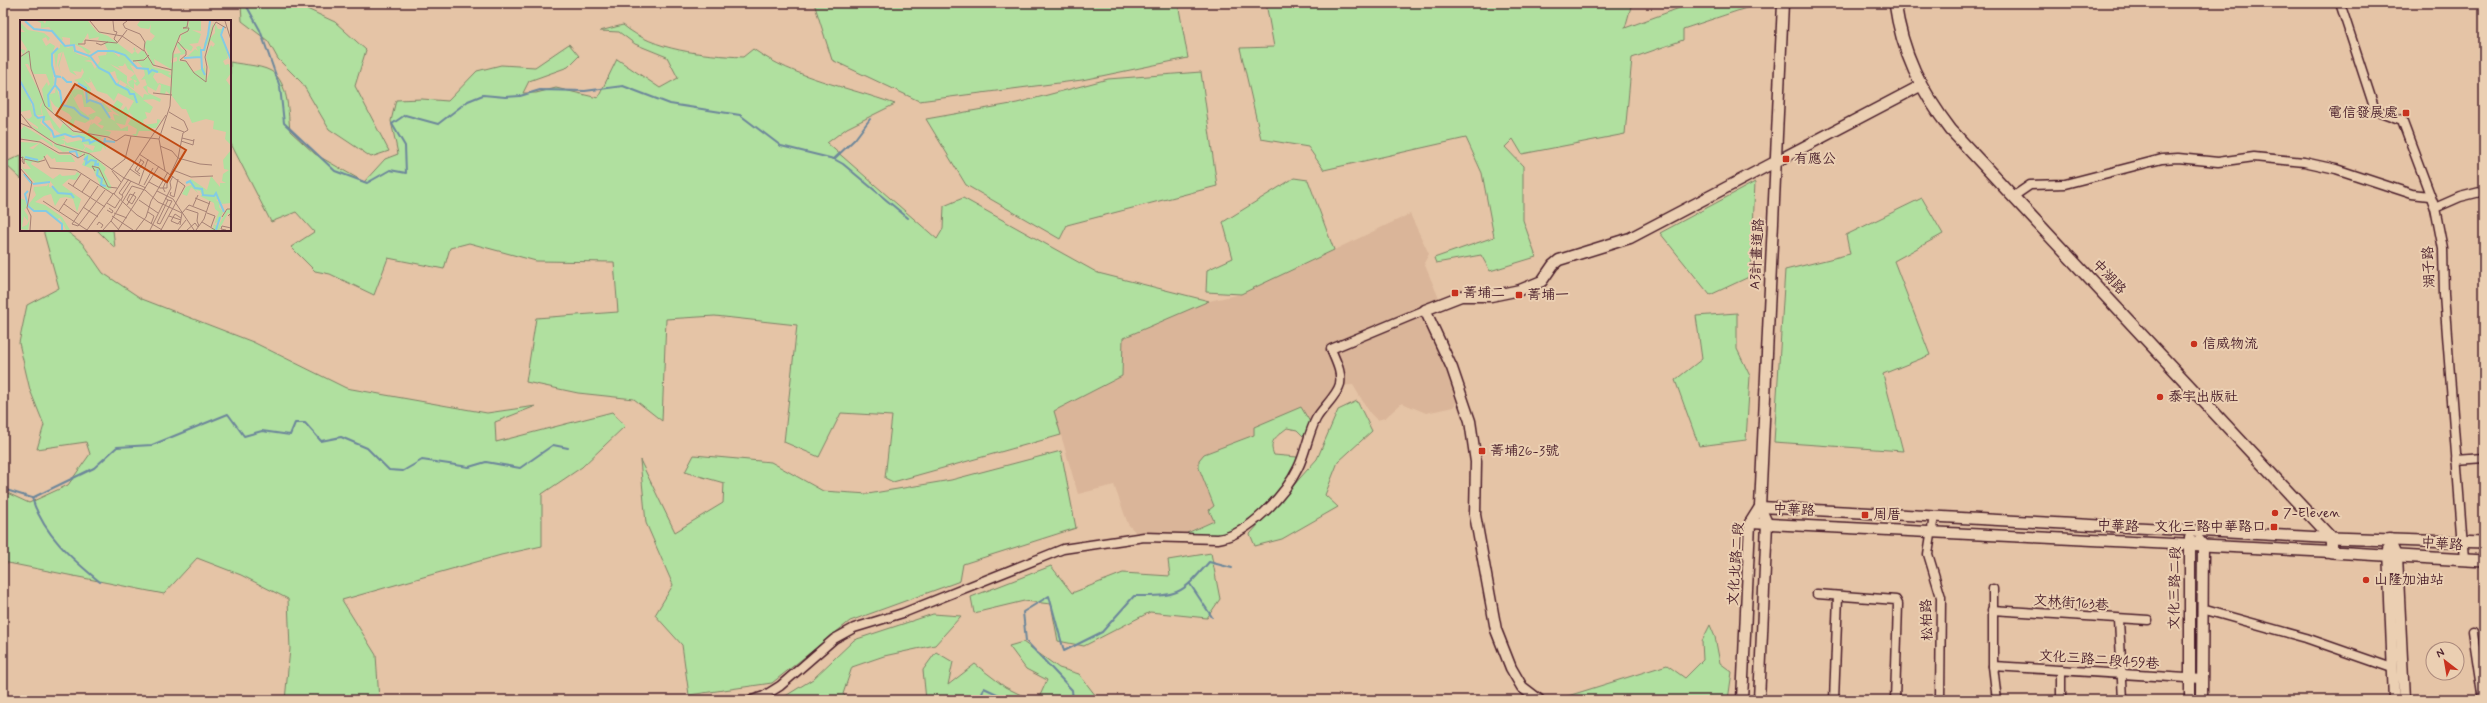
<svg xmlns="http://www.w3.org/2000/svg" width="2487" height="703" font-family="Mynerve,'LXGW WenKai TC',sans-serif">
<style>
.built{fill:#dab599}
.green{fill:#b0e09f;stroke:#7d8065}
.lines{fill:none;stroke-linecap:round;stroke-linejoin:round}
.stream{stroke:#6c869a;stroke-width:2}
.minor-casing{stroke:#4a1f2b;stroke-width:11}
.tertiary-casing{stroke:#4a1f2b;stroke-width:13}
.secondary-casing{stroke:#4a1f2b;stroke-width:14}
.minor{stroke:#ebcfb2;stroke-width:8}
.tertiary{stroke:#ebcfb2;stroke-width:10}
.secondary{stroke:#ebcfb2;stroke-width:11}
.poi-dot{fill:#c8321e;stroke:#ebcfb2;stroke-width:1.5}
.labels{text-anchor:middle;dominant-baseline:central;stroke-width:4;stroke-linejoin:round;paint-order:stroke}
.poi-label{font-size:14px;fill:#4a1f2b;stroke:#ebcfb2;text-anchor:start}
.street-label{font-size:14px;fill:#4a1f2b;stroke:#ebcfb2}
.inset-river{fill:none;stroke:#83cbe4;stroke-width:2}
.inset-road{fill:none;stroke:#a78275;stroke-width:1}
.view{fill:#c04a14;fill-opacity:0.15;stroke:#c04a14;stroke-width:2}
.inset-edge{fill:none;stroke:#4a1f2b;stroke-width:2}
</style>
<rect width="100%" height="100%" fill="#e5c4a6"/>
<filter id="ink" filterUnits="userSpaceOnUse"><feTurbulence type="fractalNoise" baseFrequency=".025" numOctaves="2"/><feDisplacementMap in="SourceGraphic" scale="8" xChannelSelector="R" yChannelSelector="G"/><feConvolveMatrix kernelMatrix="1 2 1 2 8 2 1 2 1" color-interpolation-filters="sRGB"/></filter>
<g filter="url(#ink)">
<path class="built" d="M1410 214 1429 254 1424 263 1443 308 1424 315 1459 396 1458 401 1453 407 1426 413 1402 403 1385 418 1377 420 1370 413 1353 385 1339 386 1313 427 1301 407 1254 435 1204 454 1199 468 1214 506V521L1191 530 1187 533 1191 538 1165 533 1138 535 1128 524 1114 485 1078 494 1054 411 1122 376 1123 338 1209 301 1241 294Z"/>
<g class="green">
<path d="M241 3H303L305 8 335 22 366 50 355 86 389 151 371 157 329 129 302 83 278 59 268 41 242 21Z"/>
<path d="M814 3H1178L1188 58 1082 80 919 101 832 60Z"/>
<path d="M1266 3H1632L1625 28 1693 3H1761L1683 29V40L1632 58 1625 134 1522 154 1513 139 1505 147 1523 166V220L1536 257 1490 271 1481 255 1436 263 1434 258 1494 237 1482 173 1466 138 1324 170 1308 147 1261 139 1240 48 1274 47Z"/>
<path d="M623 25C654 51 703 55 743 57L753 49C796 79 846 86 895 104L847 128 827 143 937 239 943 229 944 206 963 198 1098 273 1209 301 1123 338 1122 376 1054 411 1061 435 893 482 885 478 892 416 841 413 819 457 784 442 797 325 715 316 666 319 662 421 634 399 578 393 526 382 536 318 618 312 614 262 536 261 469 243 450 248 444 269 388 258 374 295 330 274 315 271 291 247 314 232 296 212 271 222 230 142V62C243 65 266 65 275 74 289 88 288 113 290 131L315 154 364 182 385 159 398 154 391 121 396 100 422 99 448 101 477 71 501 65 535 67 569 44 579 56 568 67 529 81 523 93H536L556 88 598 98 617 59 660 88 678 78 667 57 635 44 619 32 600 31Z"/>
<path d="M1201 72 1217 186 1067 225 1060 239 966 185 926 119 1017 103 1108 79Z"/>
<path d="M21 155V179L4 163Z"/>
<path d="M1294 178 1308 180 1334 250 1241 294 1206 292 1207 270 1233 258 1223 222Z"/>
<path d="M1755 182 1751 276 1710 295 1660 233Z"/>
<path d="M1922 198 1943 234 1894 261 1930 355 1883 374 1903 451 1774 442 1785 270 1850 254 1846 235Z"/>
<path d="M43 230H65L82 243 103 273 142 299 253 342 346 388 487 413 536 406 495 422 496 442 612 412 625 426 582 467 542 494V546L501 555 342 600 376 655 379 700H285L290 649 288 599 241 575 197 558 164 594 3 562V491L29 503 68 485 90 454 86 442 37 449 44 425 30 390 19 343 27 305 59 288Z"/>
<path d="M97 230H113L115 248Z"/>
<path d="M1737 313V349L1750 376 1746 440 1699 446 1675 380 1702 359 1696 316Z"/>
<path d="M1357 401 1372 431 1338 462 1325 495 1338 507 1282 539 1255 546 1250 534 1317 459 1338 410Z"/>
<path d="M1301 407 1313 427 1303 436 1297 430 1287 428C1276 437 1268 441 1274 455L1297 457C1293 488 1260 512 1238 534L1191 538 1187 533 1214 521 1209 510 1214 506 1199 468V460L1204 454 1254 435V427Z"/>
<path d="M1061 451 1076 528 963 564 960 581 850 621 772 683 689 695 682 645 655 615 673 585 646 523 640 460 675 532 723 503 724 483 685 472 694 455 771 462 823 491 868 494 951 480Z"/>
<path d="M1211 553 1220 599 1207 618 1150 612 1084 646 1058 641 1051 604 1024 601 974 613 971 597 1051 566 1072 593 1123 573 1170 576 1168 560Z"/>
<path d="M933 614 961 616 935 645 884 656 852 667 843 694 849 700H779L813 679 854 640Z"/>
<path d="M1710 625 1715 637 1720 663 1732 672 1728 700H1555L1667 665 1685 678 1703 660 1702 641Z"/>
<path d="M1023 642 1059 668 1079 674 1099 700H1038L1047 680 1026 669 1009 646Z"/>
<path d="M936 652 953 662 948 685 975 664 1005 687 1031 700H926L923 670Z"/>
</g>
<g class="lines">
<g class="stream">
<path d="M245 3 260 30 280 87 284 123 335 171 367 183 390 170 406 173 405 146 392 124 405 115 438 124 468 101 483 95 505 97 520 96 540 90 585 91 623 86 670 104 740 115 781 146 834 159 843 164 908 218"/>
<path d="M834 159 855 139 870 119"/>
<path d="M3 489 32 498 94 468 117 447 152 445 228 414 244 436 262 431 290 435 295 423H305L321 441 341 437 367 448 389 470 403 471 422 460 469 467 486 462 520 468 553 445 568 448"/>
<path d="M32 498C43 534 72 559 100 582"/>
<path d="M1190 584 1212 617"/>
<path d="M980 700 984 688 1010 700"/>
<path d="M1073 700 1072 690 1026 641 1023 612 1049 596 1064 651 1102 632 1134 596C1178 596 1180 596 1209 562L1232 568"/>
</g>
<g class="minor-casing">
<g id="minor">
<path d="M2340 3 2375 110 2402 120 2435 208 2443 249 2444 295 2464 560"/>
<path d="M2014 196 2030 185 2065 184 2162 159 2178 158 2218 162 2254 157 2304 162 2336 169 2412 194 2429 196"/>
<path d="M2435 208 2460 197 2484 191"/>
<path d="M2456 460 2484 458"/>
<path d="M1934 516 1928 554 1941 597 1940 700"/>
<path d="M1993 589V666L1997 700"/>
<path d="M1817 594 1896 600 1898 604 1895 700"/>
<path d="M2202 609 2306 638 2392 668"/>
<path d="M1992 610 2148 620"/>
<path d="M2119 620 2123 700"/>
<path d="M2473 633 2483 700"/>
<path d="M1993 666 2202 679"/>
<path d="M752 700 764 696 780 686 834 639 854 628 903 613 1063 549 1144 537 1218 539C1248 535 1285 495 1298 468 1306 452 1308 434 1316 419 1322 408 1337 396 1340 384 1342 371 1335 360 1331 349L1425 310"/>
<path d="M1834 700 1838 596"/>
<path d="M2061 700V670"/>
</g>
</g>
<g class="tertiary-casing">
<g id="tertiary">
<path d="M1760 507 2331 538"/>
<path d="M1750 523 2332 552"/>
<path d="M2390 539 2397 556 2404 700"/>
<path d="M2199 540 2203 545 2202 700"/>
<path d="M2388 549 2394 700"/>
<path d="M1539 700 1522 687 1511 668 1496 630 1475 515 1476 462 1470 421 1452 368 1425 310 1461 296H1491L1520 290 1542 281 1553 265 1559 260 1630 238 1920 86"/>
<path d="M1742 700 1750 523 1760 507"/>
<path d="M1759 700 1767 523 1760 507 1783 3"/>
<path d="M2190 700V538"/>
</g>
</g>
<g class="secondary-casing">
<g id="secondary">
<path d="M1895 3C1902 53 1921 91 1951 130L2331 538 2332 552 2484 561"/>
<path d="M2331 538 2484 543"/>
</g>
</g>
<use href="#minor" class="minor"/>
<use href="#tertiary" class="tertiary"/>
<use href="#secondary" class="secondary"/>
</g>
</g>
<g class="poi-dot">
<rect x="2402" y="109" width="8" height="8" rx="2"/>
<rect x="1782" y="155" width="8" height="8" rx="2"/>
<rect x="1451" y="289" width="8" height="8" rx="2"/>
<rect x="1515" y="291" width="8" height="8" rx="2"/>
<circle cx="2194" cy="344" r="4"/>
<circle cx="2160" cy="397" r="4"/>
<rect x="1478" y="447" width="8" height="8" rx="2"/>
<circle cx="2275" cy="513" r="4"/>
<rect x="1861" y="511" width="8" height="8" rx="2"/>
<rect x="2270" y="523" width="8" height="8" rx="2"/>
<circle cx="2366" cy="580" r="4"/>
</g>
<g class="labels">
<g class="poi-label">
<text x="2398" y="113" text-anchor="end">電信發展處</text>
<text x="1794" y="159">有應公</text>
<text x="1463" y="293">菁埔二</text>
<text x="1527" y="295">菁埔一</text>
<text x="2202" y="344">信威物流</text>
<text x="2168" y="397">泰宇出版社</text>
<text x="1490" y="451">菁埔26-3號</text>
<text x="2283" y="513">7-Eleven</text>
<text x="1873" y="515">周厝</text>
<text x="2266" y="527" text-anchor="end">文化三路中華路口</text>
<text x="2374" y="580">山隆加油站</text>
</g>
<g class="street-label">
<text transform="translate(1757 254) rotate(-87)">A3計畫道路</text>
<text transform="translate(2429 267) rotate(-93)">湖子路</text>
<text transform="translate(2109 277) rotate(47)">中湖路</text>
<text transform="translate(1794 510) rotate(3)">中華路</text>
<text transform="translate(2118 526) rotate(3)">中華路</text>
<text transform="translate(2442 544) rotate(4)">中華路</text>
<text transform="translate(1736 564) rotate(-86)">文化北路二段</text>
<text transform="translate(2175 588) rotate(-89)">文化三路二段</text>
<text transform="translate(2071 603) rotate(4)">文林街163巷</text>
<text transform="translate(1927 620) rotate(-92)">松柏路</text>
<text transform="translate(2099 660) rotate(4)">文化三路二段459巷</text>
</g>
</g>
<g transform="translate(20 20)">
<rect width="211" height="211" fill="#e5c4a6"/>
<path d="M17 1H23L25 4 26 1H68L77 12 88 16 112 34 115 31 113 29 115 27V30L118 28 115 31 118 34 122 30 128 35 124 39 116 41 117 43 109 39 117 48 124 49 117 41 125 40 128 36 133 47 151 52 148 54 151 55 152 59 141 53H135L133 57 138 64 139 63 152 67 151 75 146 71 145 74H140L141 65 139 64 136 71 127 66 128 73 141 79 140 82 133 79 123 80 133 87 130 93 125 92 127 98 123 100 124 105 137 103V99L141 100 136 108H127L134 111H119L117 116H115L112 114H116L117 109 108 104 113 96 109 92 105 105 96 103 101 109 108 106V111L84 110 91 112 89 116 67 113 72 101 71 105 74 103 82 109 84 106 78 104 82 100 79 97 76 96 73 100 68 95 76 92 70 87H64L62 75 58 74 54 78 51 72 55 69 63 70 65 79 68 81 65 66 54 60 61 58 64 52 62 48 61 52 53 51 57 56 50 52 43 31 39 46 41 54 38 45 42 32 38 34 36 49 34 31 40 28V24L48 28 54 26 53 31 57 34 68 38 67 35 69 36 72 41 69 40 64 41 71 42 75 49 80 41 78 36 86 35 87 32H93L99 37 101 34 94 31 82 30H88L84 23 89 22 78 20 79 17 69 19 68 13 62 23 58 24 69 30 71 32 68 34 62 28 54 24 50 25V18L42 17 43 20 40 21 29 7 21 8V3ZM105 43 108 49 105 51 108 49 112 51 115 54 110 58 117 61 115 63 113 59 108 62 110 66 107 63V56L90 44 101 49 98 46H103ZM110 45 124 50 125 55 121 60 125 59 127 65 123 67 129 75 124 74 123 78 107 65 104 68 98 66 100 60 96 57 99 61 96 64 89 53 95 51 97 58 114 69V63L117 66 120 63ZM69 57 77 71 87 74 94 81 98 73 114 81 108 91 106 86 103 90 100 89 103 84 97 80 91 89 100 96 93 94 95 101 91 99 88 92H92L82 81 83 85 76 82 79 81 69 80 71 69 63 59 68 63 71 62ZM120 1H168L167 7 162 8 164 9 168 7 169 1H181V11L172 10 181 14 178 23 169 24 173 27 171 31 160 26 161 29 165 30V34L160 35 159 41 166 42 173 52 184 48 185 44 186 62 190 51 186 37 191 25 193 27 195 24 191 20 186 26 185 34 184 24 194 1 190 18 195 13V3L198 9H202L200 15 205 24 208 38 203 41 205 45 209 44 211 53 206 60 211 67V125L205 119 206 112 193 109 194 101 186 99 172 103 166 89H162L152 76 151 49 134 39 135 46 150 50 133 45 124 25 127 20 131 21 135 16 130 12 131 4 129 9 121 8 117 5ZM169 8 168 12 161 15V20L156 25 161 33 154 34 153 38 157 37V41L152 43 151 42 155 25 161 13 168 12ZM0 2 8 10 24 13 30 18 28 21 26 17 22 19 26 26 30 23 35 26 31 36 34 63 30 74 35 73 36 66 42 85 45 87 51 73 60 90 72 99 65 103 55 100 52 108 48 104 52 98 49 94 35 86 30 79 33 93 25 87 29 95 40 109 43 103 53 112 82 117 80 119 85 123 86 130 83 126 81 131 69 133 64 130 66 127 73 131 75 126 64 124 62 122 67 121H63L60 115H42L34 109 30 100 24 101 21 87 23 81 20 85 22 95H16L13 81 0 60V38L3 34 0 29 5 30 4 36 7 29 0 18V12H5L0 7ZM5 44H8L14 54H26L30 64 28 66 27 62 22 69 24 81ZM179 26 181 27V38L168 36 175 29 178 31 176 27ZM0 64 10 80 15 97 22 99 20 103 31 111 30 117 35 118 37 114V117L44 116 45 119H41L45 121 47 123 61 120 65 127 63 130 45 125V121L44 124H41L42 126 19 113 10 104 18 109V107L5 98 9 99 12 96 10 90 0 92ZM4 106 32 123 33 127 22 119 17 121 0 118V111ZM0 122 19 123 9 128 13 129 20 123 39 135H51L55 142 58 140 55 142H36L35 138 32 139 27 134 21 141 20 139V143L12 142 11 144 33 159 40 154 42 156 55 155 57 152 60 154 56 160 49 159 42 165 61 179 57 192 53 179 46 177 40 178 35 186 31 174 24 176 15 182 25 185 42 197 50 210H46L40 198 37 199 25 190H15L8 185 16 175 14 170 13 174 14 167 27 166 29 163V167L34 168V166L30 161 16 164 3 149 2 146 4 149H11L0 135ZM34 123 63 131 77 139 86 148 84 152 92 168 88 170 82 167V161L80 165 73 149 62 145 65 139 63 134H67L62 133 61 136 55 130 43 132 34 126ZM211 130V183L202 184 199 178 196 180 200 183 199 187 203 192 200 200 194 204 198 207 207 189H211V202L210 194 208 193 199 210H191L195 206 193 207 199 192 195 189 194 183 180 176 182 175 180 171 176 170 178 173 171 167 167 176 162 174 166 167 173 164 166 163 171 159 187 170 191 156 200 167V163H206L202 161 203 154 209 150 204 149 203 140ZM0 178 5 180 7 187 4 190 8 196V201L4 196 2 207 7 205 10 199 8 210 0 209Z" fill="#b0e09f" fill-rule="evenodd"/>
<path class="inset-river" d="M5 1 14 9 32 11 45 26 54 25 55 31 70 36 79 48 89 53 96 64 108 70 110 74H114L117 83M204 6 201 15 211 40M38 28 32 34V45L35 56 41 57M70 36 78 31H93L105 35 117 48 128 49 129 53 132 50 138 52M164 38 181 37M185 55 182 49 181 30H184L188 15 190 1M36 56 35 65 40 71 42 85 54 88 61 95 69 99M42 57 47 62H52M0 61 13 84 15 95 18 98 24 97 23 102 32 111 34 117 45 114 53 117 59 116 64 118 63 121 69 120 70 123 76 120 84 124 85 118V121L95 122M58 63 66 68 67 82 70 80 81 84 90 98M29 87 28 75 35 65M49 132 56 131 58 138M5 137 18 140M64 140 67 137 66 144 71 140 76 141 75 145 78 144V146M78 149 77 155 82 159 81 165 86 166M4 154 12 164M166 163 170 161 175 168 182 169 183 175 194 176 196 173 204 192M13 164 30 162M32 166 38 173 51 174 54 178M8 186 14 191H26L42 204V210M8 186 5 174 8 171M196 210 200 197"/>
<path class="inset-road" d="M70 1 79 12 102 16 124 31M93 1 94 11 97 12 94 19 97 22M107 1 103 4 105 8 120 14 125 22 124 30 133 45 152 50M205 1 211 20M158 22 166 31V35L160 40 166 41 174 53 186 62 187 47 185 37 193 7 196 2 206 8M76 23 81 25 88 22M58 24H65V20L97 23 107 10M0 37 9 31 11 49 25 86 53 111 88 117 96 121 105 115 111 116M113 41 124 40 129 35M133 73 152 75M149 92 164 101 168 110 163 113 158 138 150 155M0 93 12 108M0 103 12 108 36 124 70 134 104 158 94 174M151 107 164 112M162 118 174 121M0 119 20 122 39 133H50L58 138 65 134M161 121 173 125 174 119M140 126 152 131 158 138M119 134 145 151M0 138 3 137 2 141 4 144V139L18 142 25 140M158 138 180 144 192 145M0 148 12 162 7 188 11 196 10 210M110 149 120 156M91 150 105 139 111 116 139 119M153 150 171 157 193 156M75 151 72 146 79 148 88 167 97 168M92 151 101 162M117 152 124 142 120 139M120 154 115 150 121 140M129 162 140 168H147V162L143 160M48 163 85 187M119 164 128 139M124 165 133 148M53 166 61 154M78 166 52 204 58 206 85 170M126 168 104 158 146 95M137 171 153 179 174 210M62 172 70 160M145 172 143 168 146 161M151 172 150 175 154 177 158 159M93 173 117 195 142 210M102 175 111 161M145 178 148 180 152 181 140 204 137 203 148 180M175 178 190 184M101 180 103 176 99 173 109 159M119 180 138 193M23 181 67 210 93 174 56 150 30 148 24 136M109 182 112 184 116 177 113 175M109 182 107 180 110 174 113 175M87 183 95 188 100 180M44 184 58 194M107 185 115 172M173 186 178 175M63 187 78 197M166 189 178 193 177 201 179 206M87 190 92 193 93 191 89 188M39 191 47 179M128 192 134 196 131 204M94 193 107 198M187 193 195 196 191 207M92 196 113 210M149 196 161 200M208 196 210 194 211 204M202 197 207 189H211M91 201 112 166 125 170 138 182 162 193M91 201 99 210M160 201 158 204 151 201 155 194 161 198M182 202 195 210M77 205 79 202 83 205 81 208M160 205 162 193 169 185 187 192M83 210 91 201M98 210 139 146M116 210 126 197 131 181 148 152M130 210 151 168 150 162 153 156M141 210 165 166 145 151 139 119 150 86 153 33 160 15 168 11 169 8H163L167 7 168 1M158 210 166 200M167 210 175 203 178 207M176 210 184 199 190 181M206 210 201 209 202 206 211 208"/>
<path class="view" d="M55 64 166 130 147 162 36 95Z"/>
<rect width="211" height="211" class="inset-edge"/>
</g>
<rect width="2487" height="703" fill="none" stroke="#ebcfb2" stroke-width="16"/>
<rect x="8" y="8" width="2471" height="687" fill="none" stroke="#4a1f2b" stroke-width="1.5" filter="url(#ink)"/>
<g transform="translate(2445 661) rotate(329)"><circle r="19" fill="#ebcfb2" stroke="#ab897c"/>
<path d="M0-3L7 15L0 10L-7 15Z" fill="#c8321e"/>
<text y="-6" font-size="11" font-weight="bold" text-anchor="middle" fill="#4a1f2b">N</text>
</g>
</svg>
